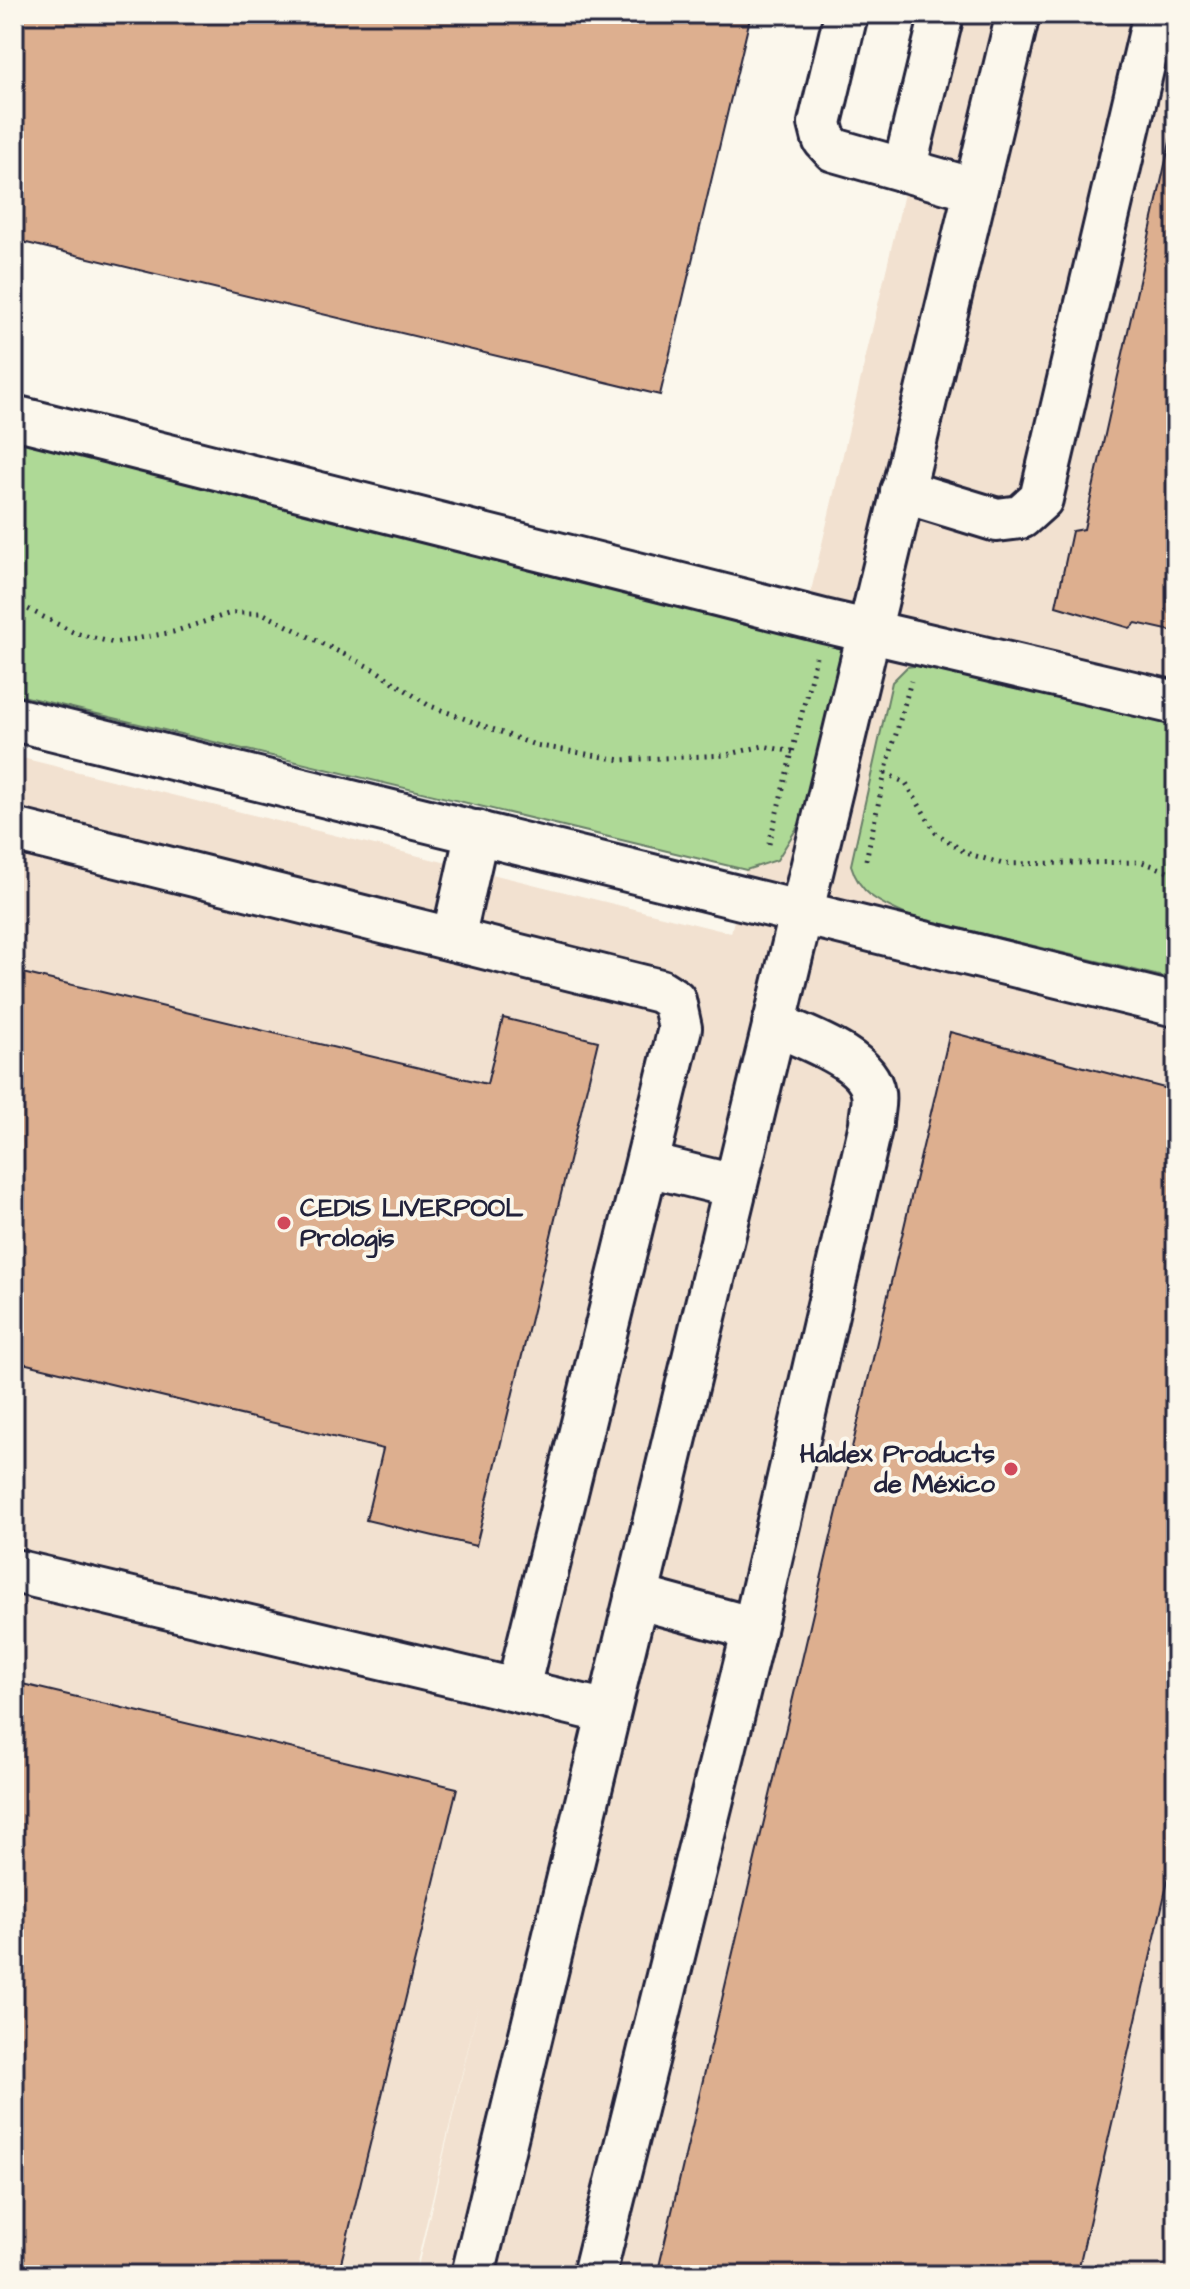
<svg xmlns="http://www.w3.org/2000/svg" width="1190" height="2289" font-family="'Architects Daughter',sans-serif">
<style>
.built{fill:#f2e1d0}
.green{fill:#aed996;stroke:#687e68;stroke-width:2}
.building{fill:#ddaf8f;stroke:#22223b;stroke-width:2}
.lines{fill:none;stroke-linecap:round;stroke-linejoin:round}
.minor-casing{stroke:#22223b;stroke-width:48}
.path{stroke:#22223b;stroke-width:5;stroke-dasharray:2 6;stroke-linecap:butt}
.minor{stroke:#fbf7ec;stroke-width:42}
.poi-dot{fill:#d1495b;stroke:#fbf7ec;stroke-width:3}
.labels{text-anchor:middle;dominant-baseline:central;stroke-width:8;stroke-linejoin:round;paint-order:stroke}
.poi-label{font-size:26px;font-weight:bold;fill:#22223b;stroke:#fbf7ec;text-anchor:start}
</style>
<rect width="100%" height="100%" fill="#fbf7ec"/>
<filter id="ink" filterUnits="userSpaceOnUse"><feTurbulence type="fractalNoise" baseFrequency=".0125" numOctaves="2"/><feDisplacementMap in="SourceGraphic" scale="16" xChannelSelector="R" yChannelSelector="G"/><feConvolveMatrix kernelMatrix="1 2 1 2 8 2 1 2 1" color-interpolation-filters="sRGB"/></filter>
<g filter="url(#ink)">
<path class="built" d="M946 14H1176V2275H416L479 2002 414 2275H14V756L731 933Z"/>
<g class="green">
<path d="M14 436 845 640 800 823 777 860 746 870 14 694Z"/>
<path d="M929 664 1176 722V980L909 916C882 904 860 896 851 865L892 682 907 667Z"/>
</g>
<g class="building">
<path d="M14 14H751L660 395 14 240Z"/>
<path d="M1176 115V632L1136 623 1130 628 1056 606 1072 531 1084 529Z"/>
<path d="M14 971 487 1084 503 1018 598 1041 476 1546 366 1520 383 1449 14 1361Z"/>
<path d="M950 1032 1176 1091V1846L1077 2275H657Z"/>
<path d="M14 1682 457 1788 338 2275H14Z"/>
<path d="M1176 2067V2096L1170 2094Z"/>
</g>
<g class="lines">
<g class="minor-casing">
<g id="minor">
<path d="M846 14 820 123 824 139 834 150 975 190"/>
<path d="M904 170 942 14"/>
<path d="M14 417 824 621 1176 703"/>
<path d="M902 491 997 520 1021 517 1041 499 1155 14"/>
<path d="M14 719 1176 1005"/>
<path d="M14 830 660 991 674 1000 680 1028 518 1688"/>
<path d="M453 939 477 832"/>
<path d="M648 1165 734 1186"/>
<path d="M14 1571 608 1712"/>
<path d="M636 1597 754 1629"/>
<path d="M473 2275 1018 14"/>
<path d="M594 2275 754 1629 871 1124C871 1115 875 1102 873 1093 868 1058 802 1037 774 1024"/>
</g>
</g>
<g class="path">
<path d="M14 602 75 633 114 643 173 632 231 613H262L377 671 428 705 535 745 621 760 726 755 763 746 793 752"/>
<path d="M885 773 906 783 936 833 966 853 1003 864 1142 862 1176 874"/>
<path d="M769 844 816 657"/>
<path d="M866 860 885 773 911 681"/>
</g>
<use href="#minor" class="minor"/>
</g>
</g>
<g class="poi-dot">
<circle cx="284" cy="1223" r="8"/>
<circle cx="1011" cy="1469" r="8"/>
</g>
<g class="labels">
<g class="poi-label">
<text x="300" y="1208">CEDIS LIVERPOOL<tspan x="300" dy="30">Prologis</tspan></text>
<text x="995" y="1454" text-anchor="end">Haldex Products<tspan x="995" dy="30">de México</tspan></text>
</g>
</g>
<rect width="1190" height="2289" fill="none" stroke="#fbf7ec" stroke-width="48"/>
<rect x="24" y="24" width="1142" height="2241" fill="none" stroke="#22223b" stroke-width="3" filter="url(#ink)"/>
</svg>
